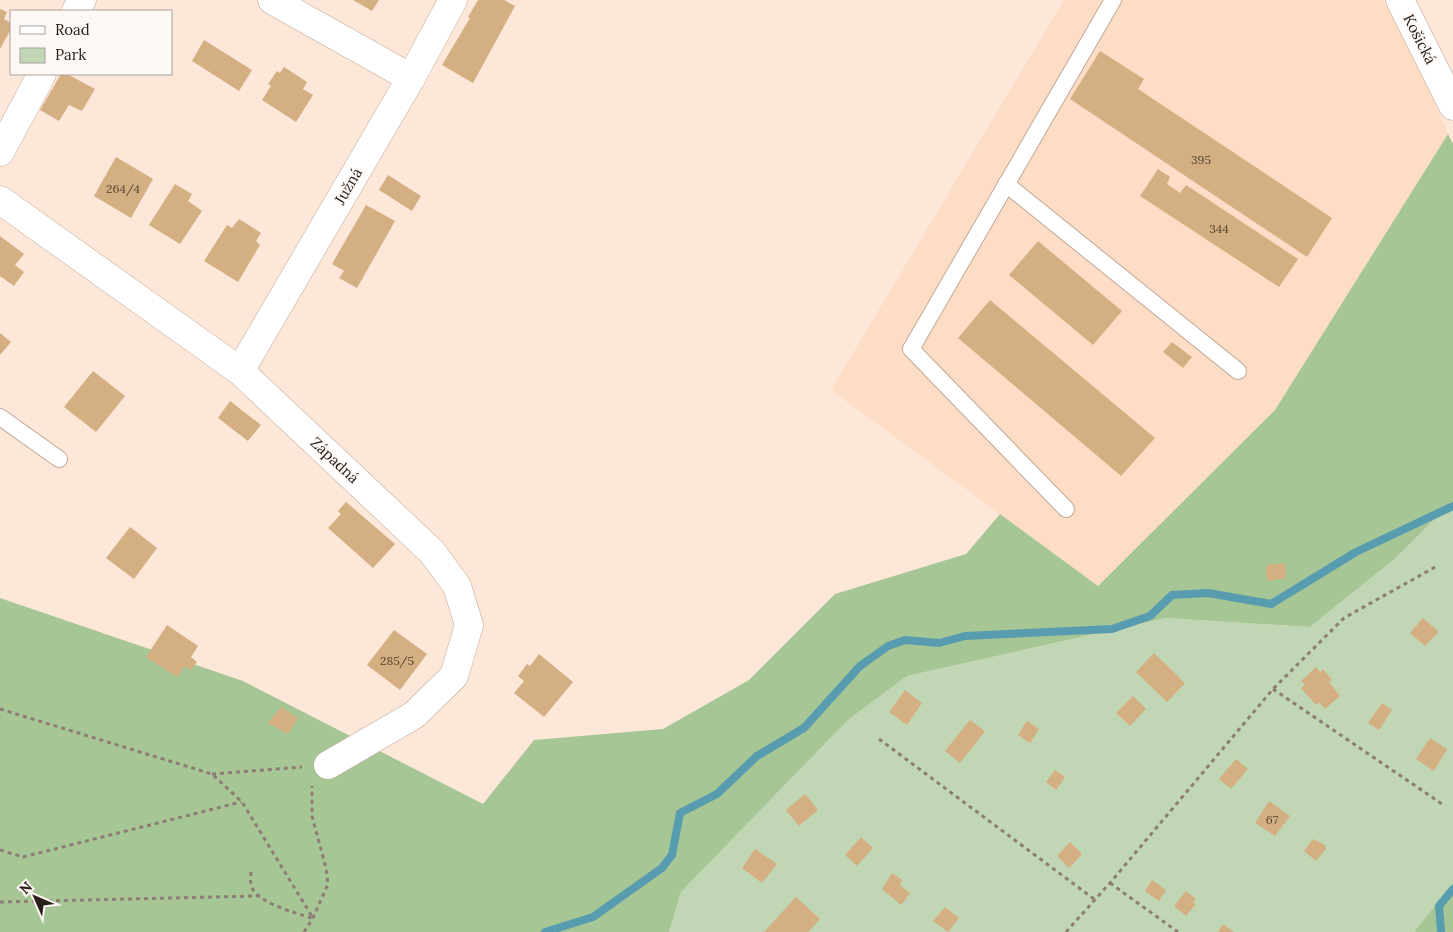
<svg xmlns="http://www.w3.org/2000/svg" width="1453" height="932" font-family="Lora,serif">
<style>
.built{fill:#feddc6}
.green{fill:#c0d6b5}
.forest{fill:#a6c695}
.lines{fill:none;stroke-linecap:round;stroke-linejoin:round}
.stream{stroke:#589caf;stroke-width:8}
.building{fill:#d4af81}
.lane-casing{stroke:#c0a796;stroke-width:18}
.street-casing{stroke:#c0a796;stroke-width:29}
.secondary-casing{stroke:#c0a796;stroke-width:29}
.path{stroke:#8d7d74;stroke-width:3;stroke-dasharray:4 4;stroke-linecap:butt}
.lane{stroke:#fff;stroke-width:16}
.street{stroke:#fff;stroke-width:28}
.secondary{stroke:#fff;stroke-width:28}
.labels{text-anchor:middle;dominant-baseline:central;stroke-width:4;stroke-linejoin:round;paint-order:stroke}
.number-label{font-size:12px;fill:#544434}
.street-label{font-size:15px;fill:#2a201a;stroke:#fdf8f4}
</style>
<rect width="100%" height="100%" fill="#fce7d9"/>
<path class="built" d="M1064 0H1384L1401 26 1448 134 1275 410 1098 586 831 390Z"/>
<path class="green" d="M1453 501V883L1414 932H669L681 892 848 720 907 676 1166 618 1310 627 1396 558Z"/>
<g class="forest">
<path d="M1448 134 1453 144V501L1396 558 1310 627 1166 618 907 676 848 720 681 892 669 932H0V598L243 681 483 804 534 740 663 729 749 680 835 594 966 554 1000 514 1098 586 1275 410Z"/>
<path d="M1453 883V932H1414Z"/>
</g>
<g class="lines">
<g class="stream">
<path d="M545 932 593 917 662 868 672 855 680 813 717 794 757 756 804 728 860 666 888 646 905 640 939 643 965 636 1112 629 1150 616 1172 595 1208 593 1271 604 1356 552 1453 506"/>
<path d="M1441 932 1439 906 1453 889"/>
</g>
</g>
<g class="building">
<path d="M353 0H379L372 11Z"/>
<path d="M478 0H504L515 6 473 83 442 65 470 18 468 17Z"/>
<path d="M0 9 7 12 4 19 11 23V29L0 49Z"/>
<path d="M204 40 252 70 239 91 192 61Z"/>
<path d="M1100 51 1144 79 1138 89 1332 218 1307 257 1070 99Z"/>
<path d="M284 67 307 82 303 89 313 95 296 122 262 100 271 86 268 84 277 71 280 73Z"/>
<path d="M61 74H67L95 89 82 111 69 105 59 121 40 110Z"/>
<path d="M116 157 153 179 131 218 94 196Z"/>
<path d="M1158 169 1170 177 1167 184 1180 193 1186 185 1298 259 1279 287 1140 196Z"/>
<path d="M388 175 421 196 412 211 379 190Z"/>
<path d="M175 184 192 194 188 201 202 211 180 244 149 225Z"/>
<path d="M366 205 395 221 357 288 339 278 344 271 332 264Z"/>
<path d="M239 219 261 233 256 241 260 245 238 282 204 261 227 225 232 228Z"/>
<path d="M0 236 24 254 15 265 24 272 14 286 0 276Z"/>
<path d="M1038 241 1122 311 1093 345 1009 275Z"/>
<path d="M990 300 1155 438 1121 476 958 338Z"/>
<path d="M0 333 11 342 0 355Z"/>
<path d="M1172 342 1192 357 1183 368 1163 352Z"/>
<path d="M93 371 125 396 96 432 64 407Z"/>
<path d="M230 401 261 425 248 441 218 418Z"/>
<path d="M346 502 395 544 373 568 328 528 341 514 338 511Z"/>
<path d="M130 527 157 548 134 579 106 558Z"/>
<path d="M1285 563 1286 578 1267 581 1266 565Z"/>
<path d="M1423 618 1439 632 1425 646 1410 633Z"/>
<path d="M167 625 198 646 191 657 197 662 191 670 185 666 177 677 146 657Z"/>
<path d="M394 630 427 654 400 690 367 665Z"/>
<path d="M1154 653 1185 683 1167 702 1136 672Z"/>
<path d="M539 654 573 682 544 717 514 693 524 681 518 676 527 664 530 666Z"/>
<path d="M1316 667 1320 672 1323 669 1332 680 1329 682 1340 696 1325 709 1319 702 1316 705 1301 688 1305 685 1301 681Z"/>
<path d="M905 690 922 703 907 725 889 712Z"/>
<path d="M1133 696 1146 709 1130 726 1116 713Z"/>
<path d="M1382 703 1392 710 1379 730 1368 723Z"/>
<path d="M281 707 298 718 288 734 268 723Z"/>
<path d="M970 720 985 731 960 763 945 751Z"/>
<path d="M1027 721 1039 729 1030 743 1018 735Z"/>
<path d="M1430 738 1447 749 1434 771 1416 759Z"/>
<path d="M1236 759 1248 769 1231 789 1219 779Z"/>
<path d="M1055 770 1065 777 1056 790 1046 782Z"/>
<path d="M805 794 818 810 799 826 786 810Z"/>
<path d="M1269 801 1290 816 1275 836 1255 823Z"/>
<path d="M861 837 873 848 857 866 845 855Z"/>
<path d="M1313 839 1325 845 1326 849 1316 861 1304 851Z"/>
<path d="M1070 842 1082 854 1069 868 1057 856Z"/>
<path d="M755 849 777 864 762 883 742 868Z"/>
<path d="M892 873 902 880 900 885 910 893 901 905 882 889Z"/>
<path d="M1152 880 1166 890 1159 901 1145 891Z"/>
<path d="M1186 891 1196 899 1193 902 1196 904 1186 916 1174 906Z"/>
<path d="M796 897 820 919 808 932H764Z"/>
<path d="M945 907 959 918 948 932 933 921Z"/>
<path d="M1223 924 1234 932H1218Z"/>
</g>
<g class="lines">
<g class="lane-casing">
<g id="lane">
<path d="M1006 184 1238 371"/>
<path d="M0 417 59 459"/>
<path d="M1066 509 911 349 1113 0"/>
</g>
</g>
<g class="street-casing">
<g id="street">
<path d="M272 0 411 78"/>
<path d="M76 11 82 0"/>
<path d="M0 152 42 74"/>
<path d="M0 200 240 371 432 552 457 586 469 625 454 676 414 715 328 765"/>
<path d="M240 371 411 78 453 0"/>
</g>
</g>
<g class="secondary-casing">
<path id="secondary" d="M1400 0 1453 106"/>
</g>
<g class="path">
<path d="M1273 689 1445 806"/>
<path d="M0 709 212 774 242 802 313 918"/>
<path d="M879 739 1094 899"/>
<path d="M212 774 302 767"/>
<path d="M0 850 23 857 241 802"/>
<path d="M251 872C251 875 250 880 251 884 253 902 296 913 312 918"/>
<path d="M1110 883 1178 932"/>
<path d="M0 902 257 896"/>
<path d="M304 932 313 918 328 884 326 868 312 816V786"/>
<path d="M1066 932 1110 883 1273 689 1344 618 1437 566"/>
</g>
<use href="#lane" class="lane"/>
<use href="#street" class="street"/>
<use href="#secondary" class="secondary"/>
</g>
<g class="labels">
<g class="number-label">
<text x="1201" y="159">395</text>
<text x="123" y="188">264/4</text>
<text x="1219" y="228">344</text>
<text x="397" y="660">285/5</text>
<text x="1272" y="819">67</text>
</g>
<g class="street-label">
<text transform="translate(1420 39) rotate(63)">Košická</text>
<text transform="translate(348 186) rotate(-60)">Južná</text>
<text transform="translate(335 460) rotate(43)">Západná</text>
</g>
</g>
<rect x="10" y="10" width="162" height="65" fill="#fdf8f4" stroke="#a9a29d"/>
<rect x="20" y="26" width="25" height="8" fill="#ffffff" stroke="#a9a29d"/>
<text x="55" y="35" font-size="15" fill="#2a201a">Road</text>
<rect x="20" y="48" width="25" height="15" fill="#c0d6b5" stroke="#a9a29d"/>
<text x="55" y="60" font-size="15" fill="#2a201a">Park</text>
<g transform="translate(35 897) rotate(315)" stroke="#fdf8f4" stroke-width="4" paint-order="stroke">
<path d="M0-4L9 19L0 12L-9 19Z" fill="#2a201a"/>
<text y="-8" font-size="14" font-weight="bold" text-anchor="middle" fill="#2a201a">N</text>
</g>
</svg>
